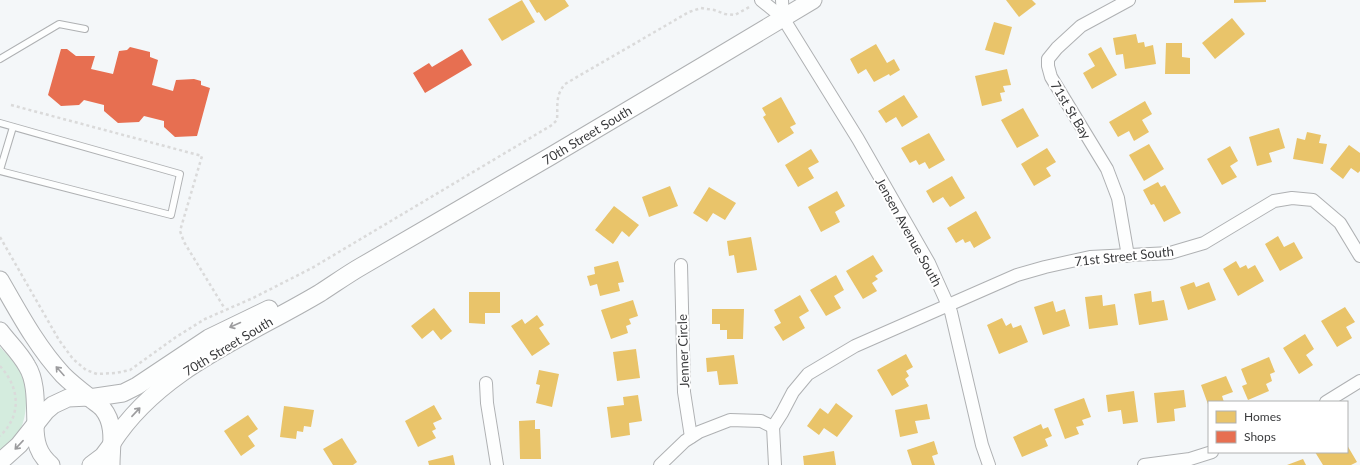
<svg xmlns="http://www.w3.org/2000/svg" width="1360" height="465" font-family="Lato,sans-serif">
<style>
.green{fill:#d4ecde}
.homes{fill:#e9c46a}
.shops{fill:#e76f51}
.lines{fill:none;stroke-linecap:round;stroke-linejoin:round}
.lane-casing{stroke:#afb1b3;stroke-width:8}
.street-casing{stroke:#afb1b3;stroke-width:14}
.secondary-casing{stroke:#afb1b3;stroke-width:19}
.path{stroke:#dadada;stroke-width:2.5;stroke-dasharray:3 3;stroke-linecap:butt}
.lane{stroke:#fdfefe;stroke-width:6}
.street{stroke:#fdfefe;stroke-width:12}
.secondary{stroke:#fdfefe;stroke-width:17}
.oneway{stroke:#9c9c9e}
.labels{text-anchor:middle;dominant-baseline:central;stroke-width:4;stroke-linejoin:round;paint-order:stroke}
.street-label{font-size:13px;fill:#3a3b3d;stroke:#fff}
</style>
<rect width="100%" height="100%" fill="#f4f7f9"/>
<path class="green" d="M0 347C7 355 16 363 21 373 28 389 28 415 20 430 15 439 7 447 0 454Z"/>
<g class="homes">
<path d="M522 0 535 22 502 41 488 19Z"/>
<path d="M529 0H565L569 6 545 21 539 12 537 13Z"/>
<path d="M1006 0H1032L1036 4 1019 17Z"/>
<path d="M1234 0H1266V2L1234 3Z"/>
<path d="M1232 18 1245 34 1215 59 1202 43Z"/>
<path d="M994 22 1012 27 1004 55 985 50Z"/>
<path d="M1136 34 1138 43 1144 42 1145 47 1153 45 1156 64 1125 69 1123 54 1116 55 1113 38Z"/>
<path d="M1166 43H1182V57L1190 58V74H1165Z"/>
<path d="M876 44 887 63 894 59 900 70 890 76 889 74 874 82 866 69 858 74 850 59Z"/>
<path d="M1101 47 1117 75 1092 89 1083 73 1095 66 1088 54Z"/>
<path d="M1007 69 1011 85 1003 86 1005 92 1000 93 1002 101 982 106 975 76Z"/>
<path d="M904 95 918 117 902 127 896 117 886 123 878 111Z"/>
<path d="M781 97 796 124 790 127 794 133 778 143 763 117 766 115 762 108Z"/>
<path d="M1145 101 1152 114 1142 120 1149 132 1134 141 1129 131 1118 137 1109 122Z"/>
<path d="M1023 108 1039 136 1017 148 1001 120Z"/>
<path d="M1279 128 1285 148 1269 153 1272 162 1257 166 1249 137Z"/>
<path d="M1307 132 1321 135 1319 143 1327 144 1323 164 1293 159 1297 138 1305 140Z"/>
<path d="M929 133 945 160 929 169 925 162 919 165 916 160 910 163 901 148Z"/>
<path d="M1149 144 1164 169 1144 181 1129 155Z"/>
<path d="M1349 145 1360 153V171L1358 173 1351 168 1343 179 1330 169Z"/>
<path d="M1230 146 1238 161 1230 166 1237 177 1222 185 1207 159Z"/>
<path d="M1047 148 1056 162 1046 168 1051 176 1034 186 1021 164Z"/>
<path d="M811 149 819 162 808 168 814 178 798 187 785 165Z"/>
<path d="M952 176 965 198 950 207 943 197 933 203 926 191Z"/>
<path d="M1158 182 1161 187 1165 185 1181 213 1164 222 1154 204 1151 205 1143 190Z"/>
<path d="M670 186 678 206 649 217 642 197Z"/>
<path d="M709 187 736 203 725 220 713 213 707 222 693 213Z"/>
<path d="M837 191 845 206 835 212 840 222 821 232 808 207Z"/>
<path d="M614 206 639 225 629 237 622 231 613 244 595 230Z"/>
<path d="M976 211 991 238 974 248 970 241 965 243 963 239 956 243 947 228Z"/>
<path d="M1278 236 1284 247 1294 242 1303 258 1280 271 1265 244Z"/>
<path d="M751 237 757 270 737 273 734 255 729 256 727 241Z"/>
<path d="M873 255 883 271 875 276 878 279 872 283 877 291 863 299 846 271Z"/>
<path d="M618 261 624 282 618 283 620 291 600 296 597 284 590 286 587 276 595 274 594 267Z"/>
<path d="M1236 261 1240 268 1246 265 1248 269 1255 265 1264 281 1238 296 1223 269Z"/>
<path d="M836 275 844 290 834 296 841 308 826 316 810 290Z"/>
<path d="M1194 282 1196 287 1209 282 1216 300 1188 310 1180 287Z"/>
<path d="M1151 291 1152 302 1164 300 1168 320 1139 325 1134 294Z"/>
<path d="M469 292H500V313H485V324L469 323Z"/>
<path d="M800 295 809 311 799 317 805 328 783 341 774 327 781 323 774 310Z"/>
<path d="M1102 295 1103 306 1115 304 1118 325 1089 329 1085 297Z"/>
<path d="M633 300 638 316 629 319 631 324 626 326 628 333 611 339 601 310Z"/>
<path d="M1053 301 1056 312 1065 309 1070 326 1043 335 1034 307Z"/>
<path d="M1345 307 1355 322 1346 327 1352 338 1337 347 1321 321Z"/>
<path d="M434 308 452 331 441 340 433 330 422 339 411 326Z"/>
<path d="M712 309H744L743 339H727V330H720V324H712Z"/>
<path d="M537 315 544 325 539 328 550 344 532 356 511 326 522 319 525 324Z"/>
<path d="M1002 318 1006 326 1011 323 1013 328 1021 325 1028 342 999 354 987 325Z"/>
<path d="M1305 334 1314 349 1306 355 1313 365 1299 374 1283 348Z"/>
<path d="M636 349 640 378 617 381 613 352Z"/>
<path d="M906 354 913 367 906 371 909 376 905 379 909 386 892 396 877 370Z"/>
<path d="M734 355 738 384 719 385 717 371 707 372 706 358Z"/>
<path d="M1269 357 1275 372 1270 374 1272 381 1266 384 1269 391 1248 400 1242 386 1247 384 1241 369Z"/>
<path d="M539 370 559 374 552 407 536 403 540 385 536 384Z"/>
<path d="M1226 376 1233 392 1222 396 1224 402H1209V407L1201 385Z"/>
<path d="M1184 390 1186 407 1174 409 1175 421 1157 423 1154 393Z"/>
<path d="M1134 391 1138 422 1123 424 1121 410 1108 412 1106 395Z"/>
<path d="M638 395 642 421 629 423 630 435 611 438 607 407 624 405 623 397Z"/>
<path d="M1084 398 1091 417 1082 420 1084 425 1076 427 1079 434 1065 439 1054 409Z"/>
<path d="M836 403 853 416 837 437 824 428 819 435 807 426 820 408 828 414Z"/>
<path d="M927 404 930 419 915 421 918 433 900 437 895 410Z"/>
<path d="M434 405 442 419 433 423 436 429 432 431 436 438 418 447 405 421Z"/>
<path d="M284 406 314 410 311 427 304 426 303 432 297 431 296 439 280 437Z"/>
<path d="M248 415 258 429 248 436 255 446 241 456 224 431Z"/>
<path d="M535 420V429H540L541 459H520L519 421Z"/>
<path d="M1041 424 1043 429 1048 427 1052 436 1045 439 1048 446 1022 457 1013 437Z"/>
<path d="M342 438 357 462 353 465H333L323 449Z"/>
<path d="M934 441 938 454 932 456 935 465H912L907 450Z"/>
<path d="M1347 445 1357 462 1351 465H1323L1315 452H1347Z"/>
<path d="M834 451 836 465H804L803 456Z"/>
<path d="M453 455 455 465H429L428 461Z"/>
<path d="M1303 459 1306 465H1287Z"/>
</g>
<g class="shops">
<path d="M130 47 150 52V57L158 60 152 85 173 91 176 80 194 79 201 81V85L210 88 197 136 175 137 164 127V121L144 116 139 122 118 123 104 111V105L84 100 79 105 61 106 48 95 61 49H67L76 56H95L91 69 113 74 119 51 127 50Z"/>
<path d="M462 49 472 65 425 93 413 73 429 63 432 67Z"/>
</g>
<g class="lines">
<g class="lane-casing">
<g id="lane">
<path d="M0 59 59 24 85 29"/>
<path d="M0 123 180 174 171 215 0 171"/>
<path d="M0 170 13 127"/>
</g>
</g>
<g class="street-casing">
<g id="street">
<path d="M761 0 783 18 858 139 929 263 951 312 982 445 989 465"/>
<path d="M782 0 783 18"/>
<path d="M1128 256 1118 198 1107 169 1051 77 1048 66V59L1057 48 1081 26 1129 0"/>
<path d="M681 265 684 392 691 437"/>
<path d="M486 383 487 403 497 465"/>
<path d="M1326 402 1360 381"/>
<path d="M773 427 782 413 793 392 808 374 855 346 1017 275 1045 267 1090 257 1170 253 1204 243 1274 201 1292 198 1313 200 1340 223 1360 256"/>
<path d="M773 427 775 465"/>
<path d="M660 465 685 441 699 432 730 420 761 421 773 427"/>
<path d="M1144 465 1190 459 1212 452"/>
</g>
</g>
<g class="secondary-casing">
<g id="secondary">
<path d="M0 280C19 313 37 347 63 375 71 383 80 390 89 397"/>
<path d="M0 331C9 343 20 353 27 366 37 382 35 406 36 424"/>
<path d="M89 398 123 393 137 386 209 338 269 309"/>
<path d="M35 425C35 442 38 454 51 465"/>
<path d="M112 443C159 369 248 336 320 293 334 284 348 274 362 266 425 229 488 193 551 156 638 105 726 52 813 0"/>
<path d="M0 462 19 445 46 411 53 405 68 398 89 397C92 401 99 404 103 409 116 425 111 446 111 465"/>
<path d="M91 465 103 456 112 444"/>
</g>
</g>
<g class="path">
<path d="M11 105 202 156 180 231 184 242 225 309"/>
<path d="M0 237 59 340 73 359 86 370 97 374 116 373 130 370 176 337 205 319 253 298 312 268 552 125 557 120C558 105 555 96 565 84L689 12 701 8 714 10 725 14 735 15 751 6"/>
<path d="M0 366C20 388 22 415 0 436"/>
</g>
<use href="#lane" class="lane"/>
<use href="#street" class="street"/>
<use href="#secondary" class="secondary"/>
</g>
<defs><path id="oneway-shaft" d="M-6 0H5M1.5-3L5.5 0L1.5 3" fill="none" stroke-width="1.6" stroke-linecap="round" stroke-linejoin="round"/></defs>
<g class="oneway">
<use href="#oneway-shaft" transform="translate(235 325) rotate(156)"/>
<use href="#oneway-shaft" transform="translate(60 371) rotate(-132)"/>
<use href="#oneway-shaft" transform="translate(136 412) rotate(-47)"/>
<use href="#oneway-shaft" transform="translate(19 445) rotate(133)"/>
</g>
<g class="labels">
<g class="street-label">
<text transform="translate(1071 110) rotate(59)">71st St Bay</text>
<text transform="translate(587 135) rotate(-31)">70th Street South</text>
<text transform="translate(909 232) rotate(61)">Jensen Avenue South</text>
<text transform="translate(1124 256) rotate(-6)">71st Street South</text>
<text transform="translate(228 346) rotate(-31)">70th Street South</text>
<text transform="translate(683 351) rotate(-92)">Jenner Circle</text>
</g>
</g>
<rect x="1208" y="401" width="140" height="52" fill="#ffffff" stroke="#b0b1b1"/>
<rect x="1216" y="411" width="20" height="12" fill="#e9c46a" stroke="#b0b1b1"/>
<text x="1244" y="421" font-size="12" fill="#3a3b3d">Homes</text>
<rect x="1216" y="431" width="20" height="12" fill="#e76f51" stroke="#b0b1b1"/>
<text x="1244" y="441" font-size="12" fill="#3a3b3d">Shops</text>
</svg>
